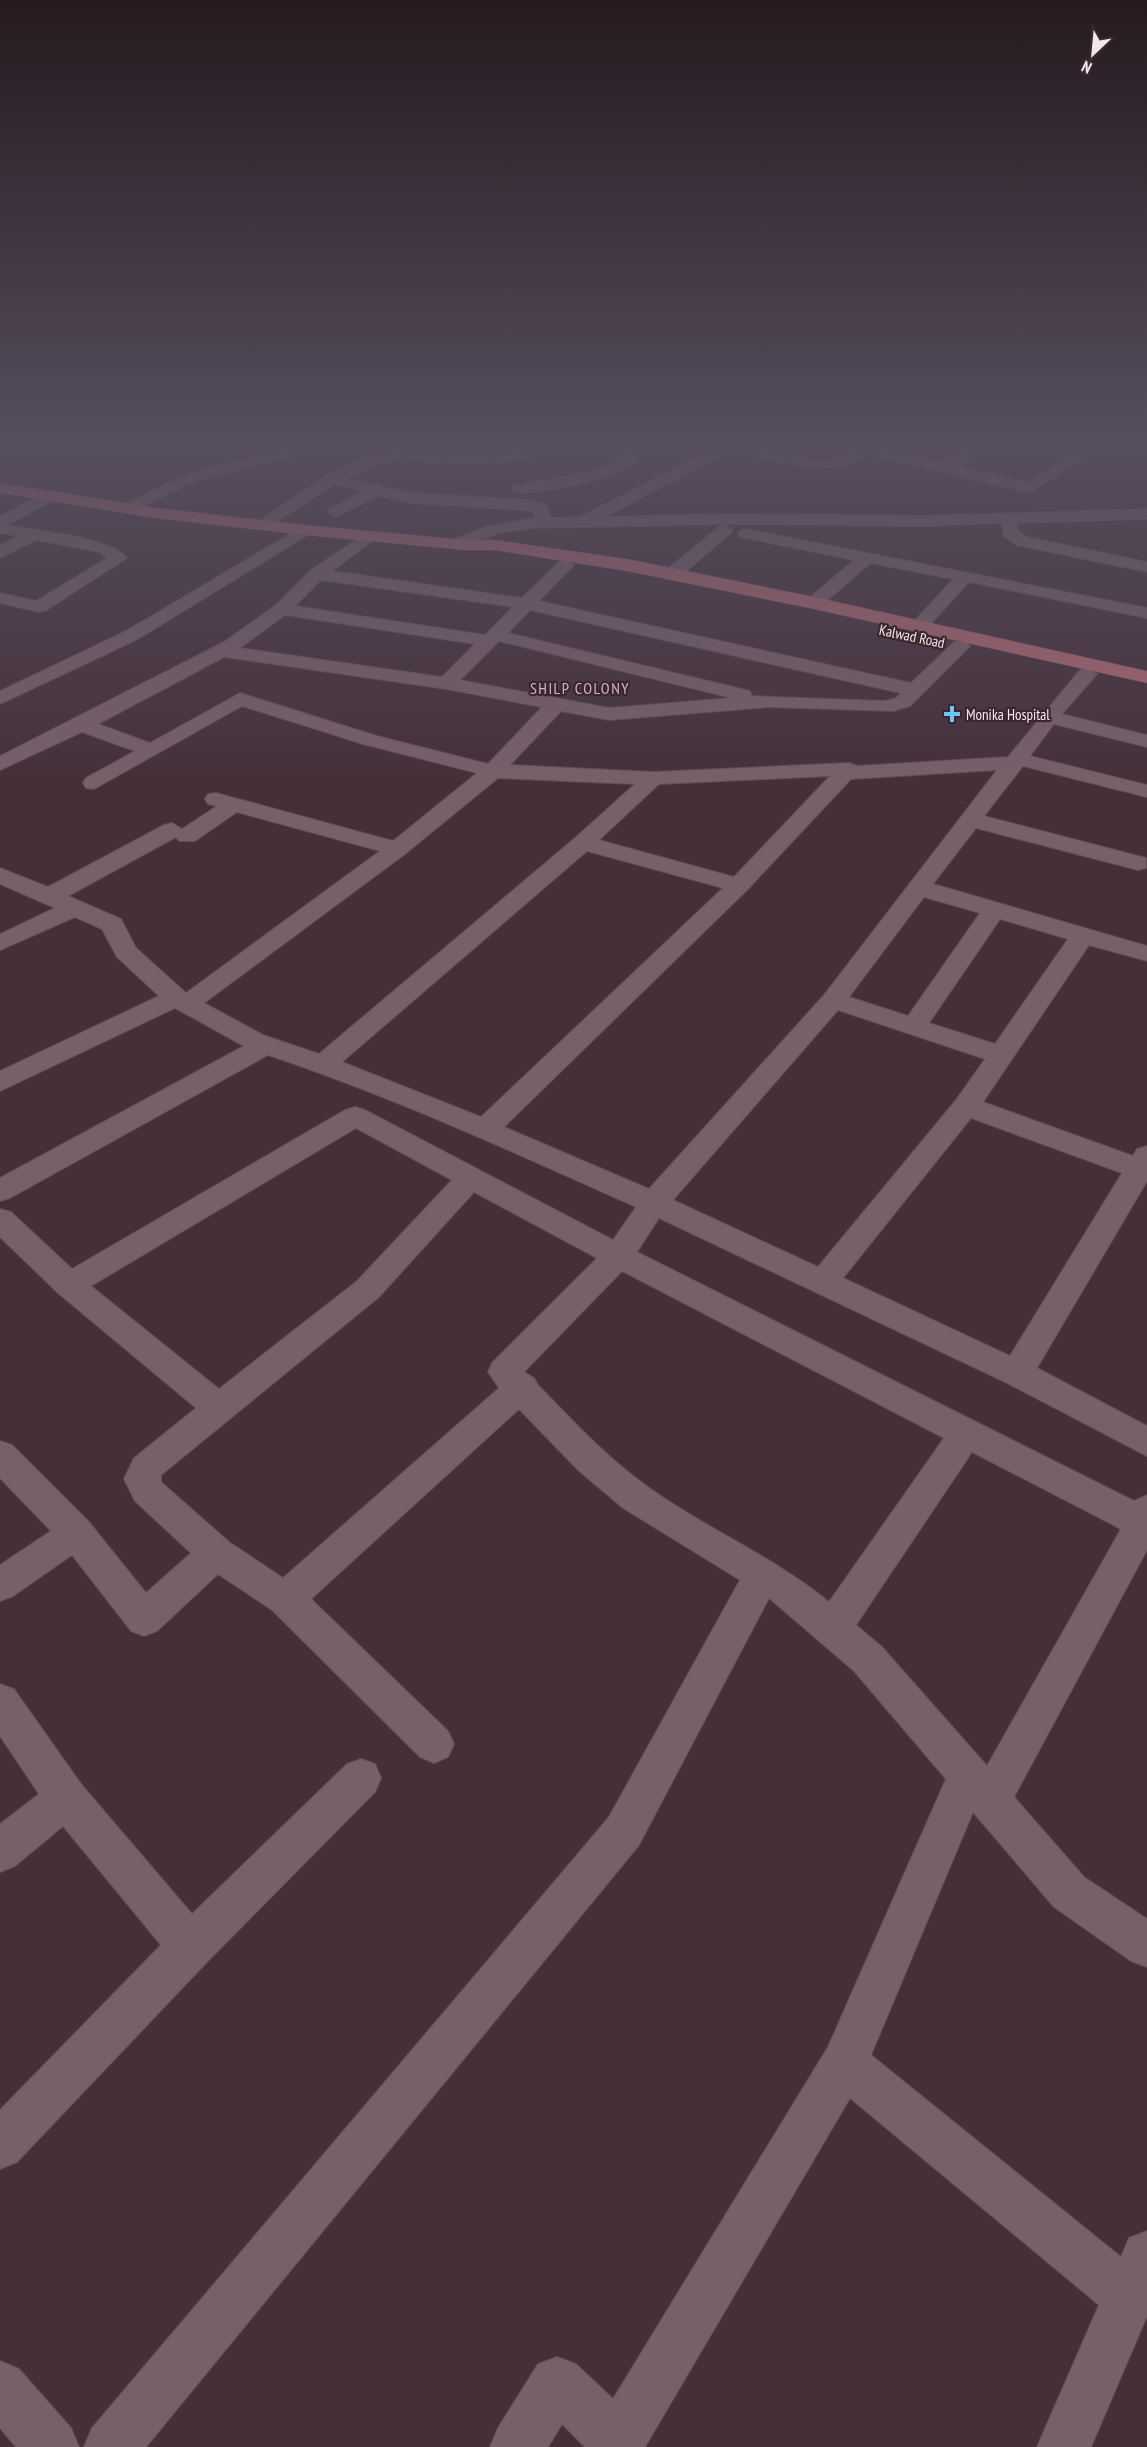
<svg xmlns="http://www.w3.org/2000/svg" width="1147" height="2447" font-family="'PT Sans Narrow',sans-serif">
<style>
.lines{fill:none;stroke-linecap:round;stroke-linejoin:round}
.minor-casing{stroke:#5f4e55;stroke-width:2}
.tertiary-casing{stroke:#5f4e55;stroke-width:1}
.primary-casing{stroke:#5f4e55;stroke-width:1}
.minor{fill:#78606a;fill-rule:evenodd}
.tertiary{fill:#78606a;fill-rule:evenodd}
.primary{fill:#af6771;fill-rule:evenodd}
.poi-dot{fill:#6fc2f4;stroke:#3b262f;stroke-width:2}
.labels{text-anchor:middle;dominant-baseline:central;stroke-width:4.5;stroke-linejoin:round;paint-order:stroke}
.far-street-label{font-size:15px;fill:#f4e6eb;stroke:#3b262f}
.far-poi-label{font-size:15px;fill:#f4e6eb;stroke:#3b262f;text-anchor:start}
.far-neighbourhood-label{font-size:16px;letter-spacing:1.5px;fill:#d2b6c1;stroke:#3b262f}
</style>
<rect width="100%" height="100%" fill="#453039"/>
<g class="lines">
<g class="minor-casing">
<g id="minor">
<path d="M313 443H337L335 446 197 480 133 511 127 513 119 508 187 474Z"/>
<path d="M415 443H448L446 446 416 452C443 457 471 458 499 453 518 450 534 443 553 443 530 470 437 466 405 458L403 455 346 478 411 493 530 500 546 505 551 518 580 517 724 443C757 443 792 462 829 460 843 459 850 449 863 444 868 442 875 443 881 443L877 447 941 462 978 443H996L956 466 1028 483 1089 443H1106L1030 493 868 454 847 465 816 469 731 451 605 517 731 514 925 516 1147 509V519L1017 523 1018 531 1027 537 1147 562V572L1016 545 1004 536 1001 523 925 526 731 524 534 528 499 533 457 549 449 544 451 540 489 526 535 518 533 511 411 503 378 496 335 517 327 512 329 509 362 492 335 484 267 528H255L253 525 327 475 361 459Z"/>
<path d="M573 443H598L636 452 640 460C627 476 534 497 514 492L511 489 514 486 593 471 625 459 575 446Z"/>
<path d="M50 491 56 493 58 496 56 499 7 525C33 530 112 537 127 558L45 611 39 612 0 603V593L36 601 107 558 99 552 36 540 0 558V546L18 536 0 533V516Z"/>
<path d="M305 525 311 527 313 530 311 533 138 639 0 704V691L126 631Z"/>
<path d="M725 525 733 530 731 533 678 578H666L663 574 666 570 719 527Z"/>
<path d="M746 529 1147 608V618L969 582 925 630 919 631 910 626 953 579 870 563 820 607 814 608 805 603 808 599 854 560 740 537 738 534 740 531Z"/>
<path d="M369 531 377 536 375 539 332 571 522 598 560 561 566 560 574 565 539 601 911 683 954 642H968L970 646 910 706 893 711 769 707 609 720 561 711 510 765 653 772 849 763 857 766 1008 757 1080 670 1087 668 1097 674 1062 714 1147 735V747L1054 724 1030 756 1147 785V797L1023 766 984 816 1146 858V868L1138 870 976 828 933 884 1147 946V961L1089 945 983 1102 1133 1156 1137 1149 1147 1146V1181L1037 1368 1147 1426V1456L1005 1382 659 1218 637 1252 1134 1501 1147 1495V1550L1014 1797 1084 1877 1147 1919V1967L1131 1961 1054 1907 973 1812 871 2055 1121 2257 1129 2238 1147 2231V2316L1091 2447H1037L1099 2305 850 2098 645 2447H585L562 2424 548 2447H490L498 2428 538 2364 557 2357 576 2364 613 2399 828 2047 946 1779 854 1671 769 1598 639 1845 146 2447H84L92 2428 609 1817 740 1580 623 1508 579 1471 519 1409 311 1599 448 1731 454 1744 448 1757 434 1763 420 1757 272 1610 218 1574 157 1631 144 1636 131 1631 72 1555 13 1596 0 1601V1565L51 1531 0 1478V1441L12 1445 89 1522 146 1593 191 1553 135 1501 124 1479 134 1458 196 1408 58 1293 0 1237V1209L11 1212 72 1269 345 1110 355 1107 365 1110 613 1240 636 1207C515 1153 394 1097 268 1055L10 1198 0 1201V1178L244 1046 175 1008 0 1091V1071L159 996 117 957 102 929 75 917 0 950V934L55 908 0 884V868L48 887 164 825 172 823 182 829 217 806 208 804 205 799 208 794 216 793 393 841 477 773 363 744 242 706 94 789 86 788 83 783 86 778 135 751 82 732 0 770V756L224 642 276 605 311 570ZM321 580 513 607 485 635 295 606ZM530 610 901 693 896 698 885 701 752 696 750 691 508 633ZM285 615 475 644 442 677 240 648ZM499 641 732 698 609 708 460 680ZM224 657 446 689 542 707 488 764 377 736 240 693 150 743 98 724ZM997 770 824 995 649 1189 504 1127 747 890 851 779ZM830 776 734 877 599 840 659 784ZM498 778 635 784 575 838 319 1054 263 1035 204 1003 405 854ZM237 812 380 851 186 993 136 948 121 919 68 896 176 837 179 841H195ZM587 851 723 888 481 1117 342 1062ZM924 897 980 913 908 1016 849 997ZM1000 919 1068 939 995 1044 929 1023ZM838 1010 985 1059 956 1100 818 1267 673 1200ZM971 1118 1122 1173 1010 1356 843 1278ZM356 1128 452 1180 357 1281 219 1389 91 1286ZM474 1192 597 1258 492 1363 488 1372 499 1388 283 1578 229 1542 161 1482V1475L379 1297ZM622 1271 944 1438 829 1602C773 1556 706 1529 648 1487 607 1458 573 1421 538 1385L534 1378 524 1372ZM972 1452 1121 1529 987 1766 882 1647 856 1625Z"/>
<path d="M0 1684 14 1689 81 1784 192 1914 347 1764 361 1759 375 1764 381 1778 375 1792 207 1962 17 2162 0 2169V2110L161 1945 63 1826 15 1866 0 1872V1824L39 1794 0 1736Z"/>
<path d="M0 2361 19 2369 71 2428 79 2447H16L0 2428Z"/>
</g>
</g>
<g class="tertiary-casing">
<path id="tertiary" d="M1134 443H1147V449L1136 446Z"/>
</g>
<g class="primary-casing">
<path id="primary" d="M0 483 156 508 305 525 465 540H494L627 559 814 597 1147 671V683L814 609 627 571 494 550H465L305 535 156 518 0 493Z"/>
</g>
<use href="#minor" class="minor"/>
<use href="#tertiary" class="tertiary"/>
<use href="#primary" class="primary"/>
</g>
<linearGradient id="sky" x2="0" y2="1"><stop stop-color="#261a1f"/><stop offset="0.56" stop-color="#564e5f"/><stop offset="1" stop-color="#564e5f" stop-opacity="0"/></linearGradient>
<rect width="1147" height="785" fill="url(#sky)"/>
<path class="poi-dot" d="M949 705h6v6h6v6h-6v6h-6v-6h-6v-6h6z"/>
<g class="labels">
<g class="far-street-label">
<text transform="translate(912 636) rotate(12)">Kalwad Road</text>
</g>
<g class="far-poi-label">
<text x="966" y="714">Monika Hospital</text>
</g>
<g class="far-neighbourhood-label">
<text x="580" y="688">SHILP COLONY</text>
</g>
</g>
<g transform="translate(1093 54) rotate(206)" stroke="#3b262f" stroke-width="4.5" paint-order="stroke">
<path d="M0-4.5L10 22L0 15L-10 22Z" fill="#f4e6eb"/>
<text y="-9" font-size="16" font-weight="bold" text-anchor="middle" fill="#f4e6eb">N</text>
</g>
</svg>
